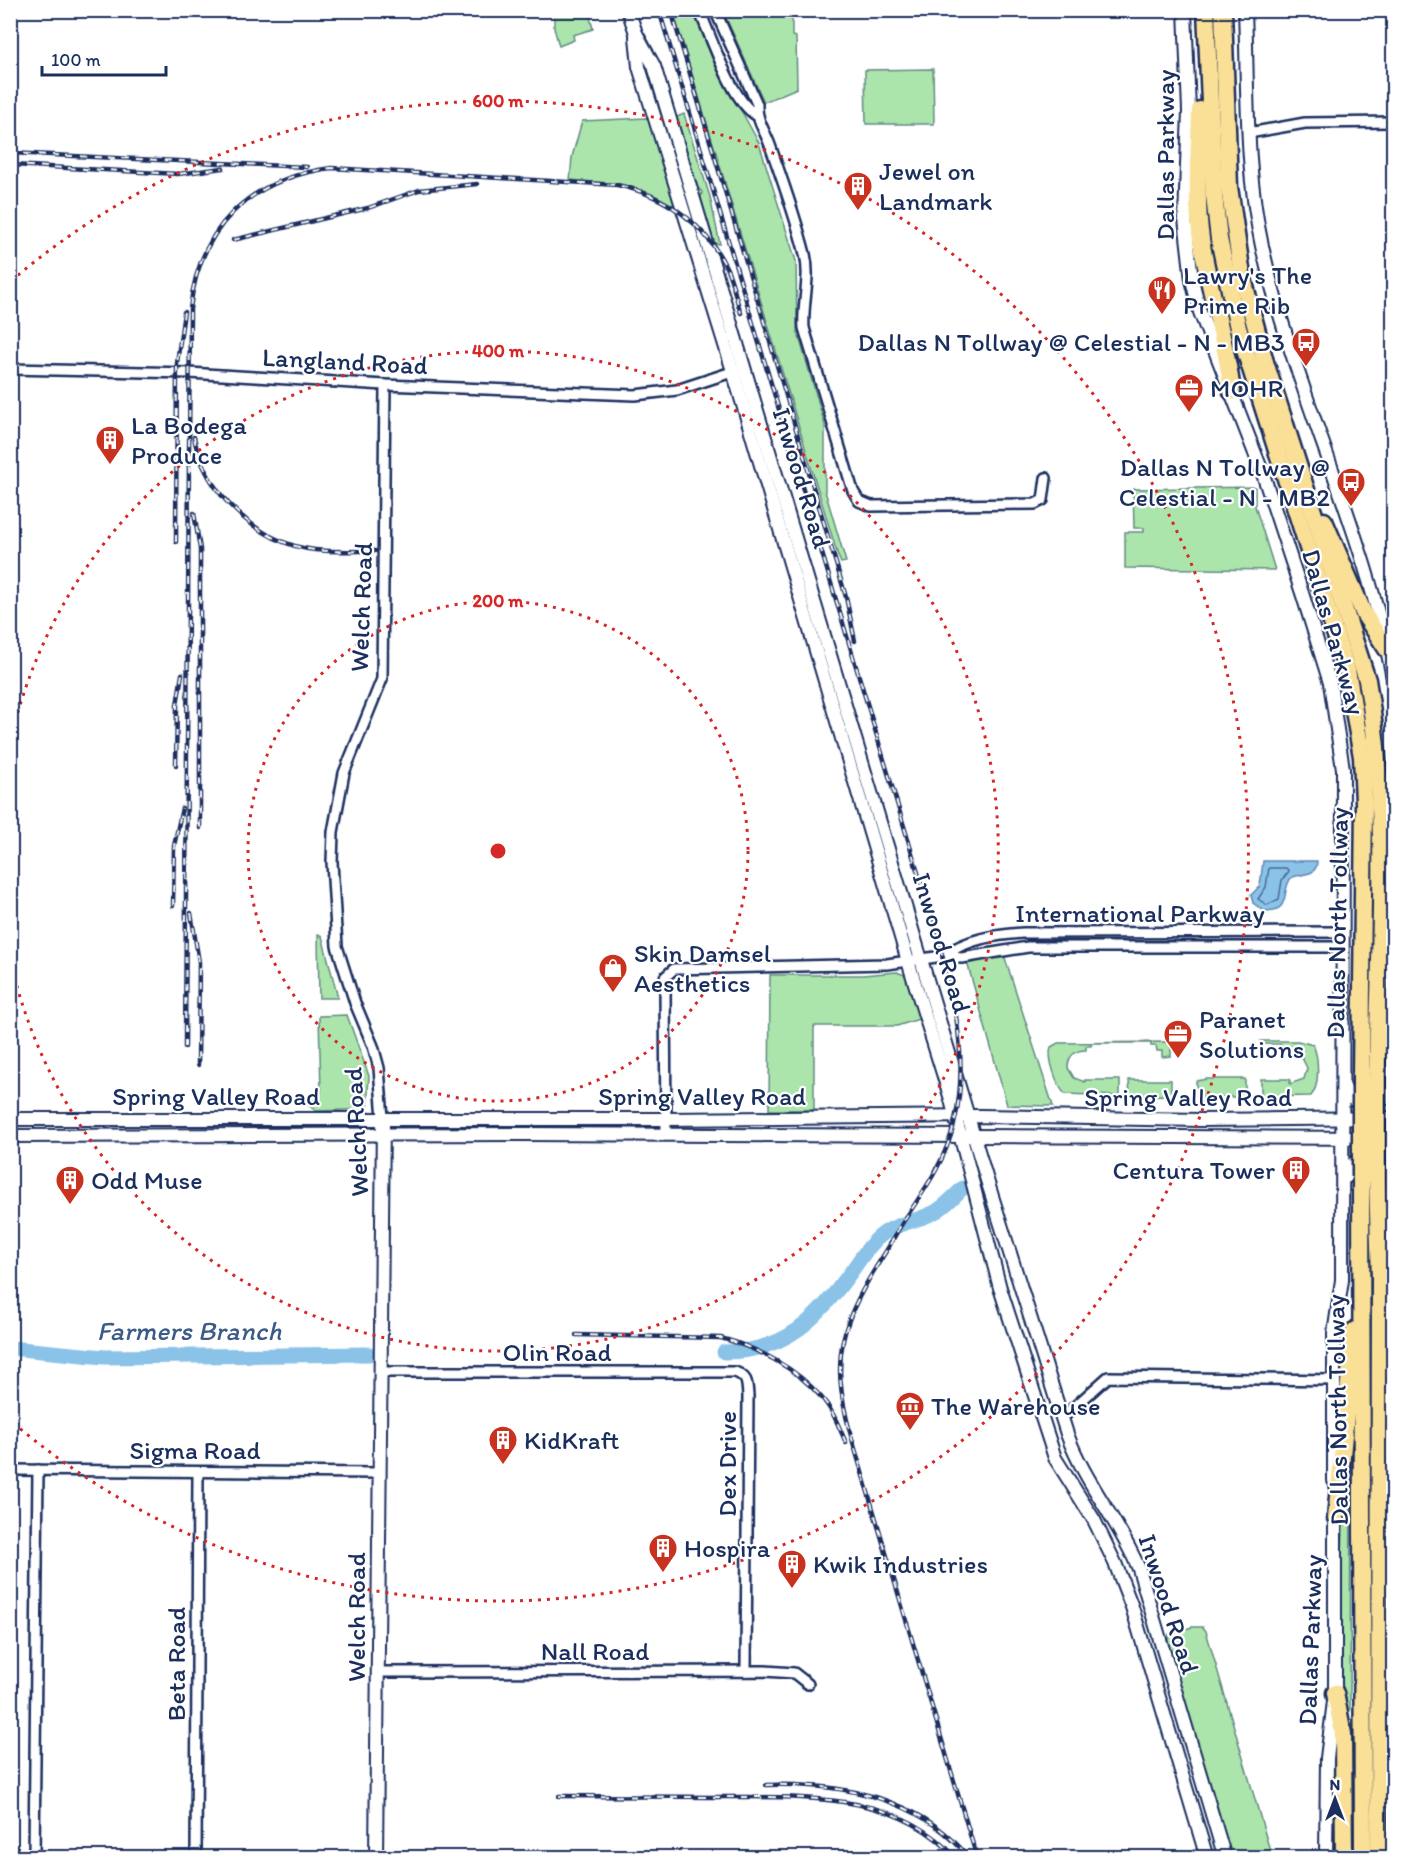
<svg xmlns="http://www.w3.org/2000/svg" width="1404" height="1868" font-family="Itim,sans-serif">
<style>
.green{fill:#abe5ab;stroke:#638a84;stroke-width:1.5}
.water{fill:#8ac2e8;stroke:#5e87b1;stroke-width:1.5}
.lines{fill:none;stroke-linecap:round;stroke-linejoin:round}
.shore{stroke:#476a95;stroke-width:1.5}
.river{stroke:#8ac2e8;stroke-width:15}
.street-casing{stroke:#1b2f5e;stroke-width:14}
.secondary-casing{stroke:#1b2f5e;stroke-width:16}
.highway-casing{stroke:#1b2f5e;stroke-width:21}
.street{stroke:#fff;stroke-width:9}
.secondary{stroke:#fff;stroke-width:12}
.highway{stroke:#fadf96;stroke-width:16}
.rail-casing{stroke:#1b2f5e;stroke-width:4.5}
.rail{stroke:#fff;stroke-width:2;stroke-dasharray:7;stroke-linecap:butt}
.highway-bridge-casing{stroke:#1b2f5e;stroke-width:21;stroke-linecap:butt}
.highway-bridge{stroke:#fadf96;stroke-width:16}
.ring{fill:none;stroke:#d62828;stroke-width:3;stroke-dasharray:3 6}
.labels{text-anchor:middle;dominant-baseline:central;stroke-width:4.5;stroke-linejoin:round;paint-order:stroke}
.street-label{font-size:26px;fill:#1b2f5e;stroke:#fff}
.poi-label{font-size:26px;fill:#1b2f5e;stroke:#fff;text-anchor:start}
.water-label{font-size:27px;font-style:italic;fill:#3c5b87;stroke:#fff}
.centre{fill:#d62828;stroke:#fff;stroke-width:3}
.ring-label{font-size:18px;text-anchor:middle;font-weight:bold;fill:#d62828;stroke:#fff;stroke-width:4.5;stroke-linejoin:round;paint-order:stroke}
</style>
<rect width="100%" height="100%" fill="#fff"/>
<filter id="ink" filterUnits="userSpaceOnUse"><feTurbulence type="fractalNoise" baseFrequency=".0167" numOctaves="2"/><feDisplacementMap in="SourceGraphic" scale="12" xChannelSelector="R" yChannelSelector="G"/><feConvolveMatrix kernelMatrix="1 2 1 2 8 2 1 2 1" color-interpolation-filters="sRGB"/></filter>
<g filter="url(#ink)">
<g class="green">
<path d="M554 11V10L599 11 590 17 593 29 573 35 574 40 559 46 554 28Z"/>
<path d="M673 11H693L726 83 759 143 796 261 797 330 825 425V491L846 562 841 563 838 556Z"/>
<path d="M723 11H792V36L796 37 797 88 764 102Z"/>
<path d="M933 69 934 124H866L865 70Z"/>
<path d="M684 114 710 197 720 244 714 243 701 198 702 192 697 187 677 117Z"/>
<path d="M647 118 652 119 678 209C642 184 612 183 570 180L572 157 582 121Z"/>
<path d="M1255 487V506L1275 570 1125 568V532H1144V528H1134L1133 489Z"/>
<path d="M318 934 322 936 338 998H319Z"/>
<path d="M1000 956 1005 958 1053 1106 1007 1105 967 962Z"/>
<path d="M897 972 909 977 922 1018 897 1026H814V1110H769L770 975H863Z"/>
<path d="M347 1015 369 1076 367 1109 316 1111 308 1105 307 1098 321 1092 319 1016Z"/>
<path d="M1261 1041H1298L1313 1045C1319 1057 1320 1086 1311 1096L1261 1097V1079H1290V1084L1304 1079 1307 1068 1302 1058 1291 1055 1286 1047H1280V1044H1261Z"/>
<path d="M1171 1042V1056L1162 1057V1051H1157L1156 1046H1151V1043H1092L1091 1046H1086V1050C1075 1050 1068 1056 1068 1068L1074 1078 1085 1082V1080H1120V1096L1065 1094C1057 1086 1047 1058 1051 1047L1058 1043Z"/>
<path d="M1207 1079H1245V1097H1197L1196 1081Z"/>
<path d="M1129 1080H1171V1095L1130 1096Z"/>
<path d="M1347 1466H1351L1350 1711H1344C1338 1630 1341 1547 1347 1466Z"/>
<path d="M1192 1627H1203L1206 1631 1268 1844 1272 1852 1280 1857H1232L1167 1643 1169 1634Z"/>
</g>
<path class="water" d="M1263 861H1317C1317 878 1301 872 1291 878 1280 892 1293 911 1264 911L1253 903 1251 895 1260 886Z"/>
<g class="lines">
<path class="shore" d="M1269 868H1286L1289 871 1282 880 1279 899 1267 905 1258 899 1266 887Z"/>
<g class="river">
<path d="M10 1348 104 1357 369 1354"/>
<path d="M724 1352C787 1352 817 1318 851 1272 861 1258 870 1243 884 1233 899 1222 919 1221 935 1212 946 1206 954 1196 963 1188"/>
</g>
<g class="street-casing">
<g id="street">
<path d="M699 10C712 38 731 100 756 115"/>
<path d="M715 10 757 104C756 121 766 132 771 148 783 182 796 218 805 254 811 278 802 303 804 328L853 491 859 501 871 506 1035 504 1043 500 1046 478"/>
<path d="M1249 133 1305 123 1394 122"/>
<path d="M10 369 189 373 385 385 635 395 677 390 738 370"/>
<path d="M943 956C967 939 994 935 1023 933L1343 932"/>
<path d="M383 1118 379 1068 373 1046 355 1003 337 946 332 862 333 832 344 773 382 679 385 385"/>
<path d="M666 1134 665 986V977L674 969 887 964 943 956 962 958 1028 947H1343"/>
<path d="M380 1372H735C748 1377 747 1383 748 1396L746 1671"/>
<path d="M1062 1418 1108 1377 1333 1380"/>
<path d="M10 1470 379 1473"/>
<path d="M378 1672 765 1671 794 1673 808 1684"/>
<path d="M34 1858 38 1470"/>
<path d="M196 1858 198 1472"/>
</g>
</g>
<g class="secondary-casing">
<g id="secondary">
<path d="M628 10 636 33 654 66 986 1177 1067 1434C1085 1483 1119 1521 1139 1569L1225 1858"/>
<path d="M1185 10 1189 111 1185 219 1192 280 1200 312 1263 474 1303 596 1330 683 1343 769 1342 1280 1334 1334V1481"/>
<path d="M1245 10C1248 88 1245 169 1262 246 1295 395 1367 533 1394 684"/>
<path d="M636 37 639 67 733 371 908 961 950 1096 1000 1288 1055 1458 1094 1520 1115 1563 1132 1607 1207 1858"/>
<path d="M1343 1084C1351 1110 1379 1111 1394 1089"/>
<path d="M10 1119H666L980 1116 1200 1120 1394 1118"/>
<path d="M10 1136 521 1134 1394 1138"/>
<path d="M1346 1177C1352 1155 1375 1149 1394 1163"/>
<path d="M376 1858 383 1118"/>
<path d="M1326 1858 1327 1758 1335 1693V1510"/>
</g>
</g>
<g class="highway-casing">
<g id="highway">
<path d="M1206 10 1214 195 1219 239 1238 328 1347 670 1362 757 1364 802 1361 1079"/>
<path d="M1223 10 1229 187 1242 275 1265 362 1367 680C1390 809 1379 949 1377 1080"/>
<path d="M1200 110C1199 153 1195 197 1201 239 1209 291 1226 340 1232 392"/>
<path d="M1324 521 1364 614 1387 649"/>
<path d="M1361 1177 1363 1858"/>
<path d="M1377 1177 1380 1279 1379 1858"/>
<path d="M1390 1367 1394 1420"/>
<path d="M1336 1518 1354 1331"/>
<path d="M1335 1693 1343 1734 1344 1858"/>
</g>
</g>
<use href="#street" class="street"/>
<use href="#secondary" class="secondary"/>
<use href="#highway" class="highway"/>
<g class="rail-casing">
<g id="rail">
<path d="M659 10 933 923C952 988 971 1057 954 1124 946 1158 928 1185 909 1213 899 1227 892 1242 883 1256 842 1321 829 1355 850 1432L977 1858"/>
<path d="M671 10 846 597 855 641"/>
<path d="M10 153 307 167"/>
<path d="M12 165 178 174 223 168"/>
<path d="M233 240 368 208 419 190 477 184"/>
<path d="M194 437C204 492 258 544 315 550 334 552 355 551 375 551"/>
<path d="M194 513 200 549V828"/>
<path d="M176 542 177 363 184 312"/>
<path d="M176 765 177 705 182 674"/>
<path d="M173 906 174 846 182 808"/>
<path d="M191 913 199 962 198 1065"/>
<path d="M185 1047 190 309C199 227 249 179 331 168L617 185C665 195 705 223 727 269 733 283 736 299 741 313"/>
<path d="M576 1335 721 1338C758 1348 796 1368 821 1397 833 1410 839 1427 846 1443"/>
<path d="M766 1785C840 1783 921 1797 969 1858"/>
<path d="M559 1796C611 1796 663 1797 715 1797 798 1798 896 1789 956 1858"/>
</g>
</g>
<use href="#rail" class="rail"/>
<g class="highway-bridge-casing">
<g id="highway-bridge">
<path d="M1361 1177V1079"/>
<path d="M1377 1177V1080"/>
</g>
</g>
<use href="#highway-bridge" class="highway-bridge"/>
</g>
</g>
<g class="ring">
<circle cx="498" cy="851" r="250"/>
<path d="M11 739A500 500 0 1 1 11 963"/>
<path d="M11 281A750 750 0 1 1 11 1421"/>
</g>
<defs>
<g id="building-pin" transform="scale(1.5)"><path d="M0 17L-7.5 6A9.5 9.5 0 1 1 7.5 6Z" fill="#c8321e" stroke="#fff"/><path d="M-4-6H4V6H1V3H-1V6H-4ZM-2.5-4.3h1.7v1.8h-1.7ZM.8-4.3h1.7v1.8H.8ZM-2.5-1h1.7V.8h-1.7ZM.8-1h1.7V.8H.8Z" fill="#fff"/></g>
<g id="restaurant-pin" transform="scale(1.5)"><path d="M0 17L-7.5 6A9.5 9.5 0 1 1 7.5 6Z" fill="#c8321e" stroke="#fff"/><path d="M-5-6h1v4h1v-4h1v4h1v-4h1v5L-1.5 .5V6h-2V.5L-5-1ZM5-6V6H3V1.5H1.5Q1.5-4 5-6Z" fill="#fff"/></g>
<g id="bus-pin" transform="scale(1.5)"><path d="M0 17L-7.5 6A9.5 9.5 0 1 1 7.5 6Z" fill="#c8321e" stroke="#fff"/><path d="M-5-6H5V4H4V6H2V4H-2V6H-4V4H-5ZM-3.5-4V0h7V-4ZM-3.5 1.2v1.5H-2V1.2ZM2 1.2v1.5H3.5V1.2Z" fill="#fff"/></g>
<g id="office-pin" transform="scale(1.5)"><path d="M0 17L-7.5 6A9.5 9.5 0 1 1 7.5 6Z" fill="#c8321e" stroke="#fff"/><path d="M-6-3h4V-5.5h4V-3h4V5H-6ZM-1-4.5V-3h2v-1.5ZM-6 0V1H6V0Z" fill="#fff"/></g>
<g id="shop-pin" transform="scale(1.5)"><path d="M0 17L-7.5 6A9.5 9.5 0 1 1 7.5 6Z" fill="#c8321e" stroke="#fff"/><path d="M-5-2.5h2.3a2.7 3.5 0 0 1 5.4 0H5L5.5 6h-11ZM-1.5-2.5h3a1.5 2.3 0 0 0-3 0Z" fill="#fff"/></g>
<g id="museum-pin" transform="scale(1.5)"><path d="M0 17L-7.5 6A9.5 9.5 0 1 1 7.5 6Z" fill="#c8321e" stroke="#fff"/><path d="M0-6L6-3V-2H-6V-3ZM-5-1h2V3h-2ZM-1-1h2V3h-2ZM3-1h2V3H3ZM-6 4H6V6H-6Z" fill="#fff"/></g>
</defs>
<g fill-rule="evenodd">
<use href="#building-pin" x="858" y="186"/>
<use href="#restaurant-pin" x="1162" y="290"/>
<use href="#bus-pin" x="1306" y="342"/>
<use href="#office-pin" x="1189" y="388"/>
<use href="#building-pin" x="110" y="440"/>
<use href="#bus-pin" x="1351" y="482"/>
<use href="#shop-pin" x="613" y="968"/>
<use href="#office-pin" x="1178" y="1034"/>
<use href="#building-pin" x="1296" y="1170"/>
<use href="#building-pin" x="70" y="1180"/>
<use href="#museum-pin" x="910" y="1406"/>
<use href="#building-pin" x="503" y="1440"/>
<use href="#building-pin" x="663" y="1548"/>
<use href="#building-pin" x="792" y="1564"/>
</g>
<g class="labels">
<g class="street-label">
<text transform="translate(1165 155) rotate(-90)">Dallas Parkway</text>
<text transform="translate(345 361) rotate(3)">Langland Road</text>
<text transform="translate(802 478) rotate(73)">Inwood Road</text>
<text transform="translate(361 607) rotate(-88)">Welch Road</text>
<text transform="translate(1334 632) rotate(74)">Dallas Parkway</text>
<text x="1140" y="913">International Parkway</text>
<text transform="translate(1337 923) rotate(-89)">Dallas North Tollway</text>
<text transform="translate(942 943) rotate(73)">Inwood Road</text>
<text x="216" y="1096">Spring Valley Road</text>
<text x="702" y="1096">Spring Valley Road</text>
<text x="1188" y="1097">Spring Valley Road</text>
<text transform="translate(356 1132) rotate(-93)">Welch Road</text>
<text x="557" y="1352">Olin Road</text>
<text transform="translate(1337 1410) rotate(-91)">Dallas North Tollway</text>
<text x="195" y="1450">Sigma Road</text>
<text transform="translate(727 1464) rotate(-90)">Dex Drive</text>
<text transform="translate(1169 1604) rotate(72)">Inwood Road</text>
<text transform="translate(356 1617) rotate(-90)">Welch Road</text>
<text transform="translate(1310 1640) rotate(-88)">Dallas Parkway</text>
<text x="595" y="1651">Nall Road</text>
<text transform="translate(176 1664) rotate(-90)">Beta Road</text>
</g>
<g class="poi-label">
<text x="879" y="171">Jewel on<tspan x="879" dy="30">Landmark</tspan></text>
<text x="1183" y="275">Lawry's The<tspan x="1183" dy="30">Prime Rib</tspan></text>
<text x="1285" y="342" text-anchor="end">Dallas N Tollway @ Celestial - N - MB3</text>
<text x="1210" y="388">MOHR</text>
<text x="131" y="425">La Bodega<tspan x="131" dy="30">Produce</tspan></text>
<text x="1330" y="467" text-anchor="end">Dallas N Tollway @<tspan x="1330" dy="30">Celestial - N - MB2</tspan></text>
<text x="634" y="953">Skin Damsel<tspan x="634" dy="30">Aesthetics</tspan></text>
<text x="1199" y="1019">Paranet<tspan x="1199" dy="30">Solutions</tspan></text>
<text x="1275" y="1170" text-anchor="end">Centura Tower</text>
<text x="91" y="1180">Odd Muse</text>
<text x="931" y="1406">The Warehouse</text>
<text x="524" y="1440">KidKraft</text>
<text x="684" y="1548">Hospira</text>
<text x="813" y="1564">Kwik Industries</text>
</g>
<g class="water-label">
<text x="189" y="1330">Farmers Branch</text>
</g>
</g>
<circle cx="498" cy="851" r="9" class="centre"/>
<g class="ring-label">
<text x="498" y="107">600 m</text>
<text x="498" y="357">400 m</text>
<text x="498" y="607">200 m</text>
</g>
<rect width="1404" height="1868" fill="none" stroke="#fff" stroke-width="36"/>
<rect x="18" y="18" width="1368" height="1832" fill="none" stroke="#1b2f5e" stroke-width="2" filter="url(#ink)"/>
<g transform="translate(1335 1799)" stroke="#ffffff" stroke-width="4.5" paint-order="stroke">
<path d="M0-4.5L10 22L0 15L-10 22Z" fill="#1b2f5e"/>
<text y="-9" font-size="16" font-weight="bold" text-anchor="middle" fill="#1b2f5e">N</text>
</g>
<path d="M42 66v9h124v-9" fill="none" stroke="#1b2f5e" stroke-width="3"/>
<text x="51" y="66" font-size="18" fill="#1b2f5e" stroke="#ffffff" stroke-width="4.5" paint-order="stroke">100 m</text>
</svg>
